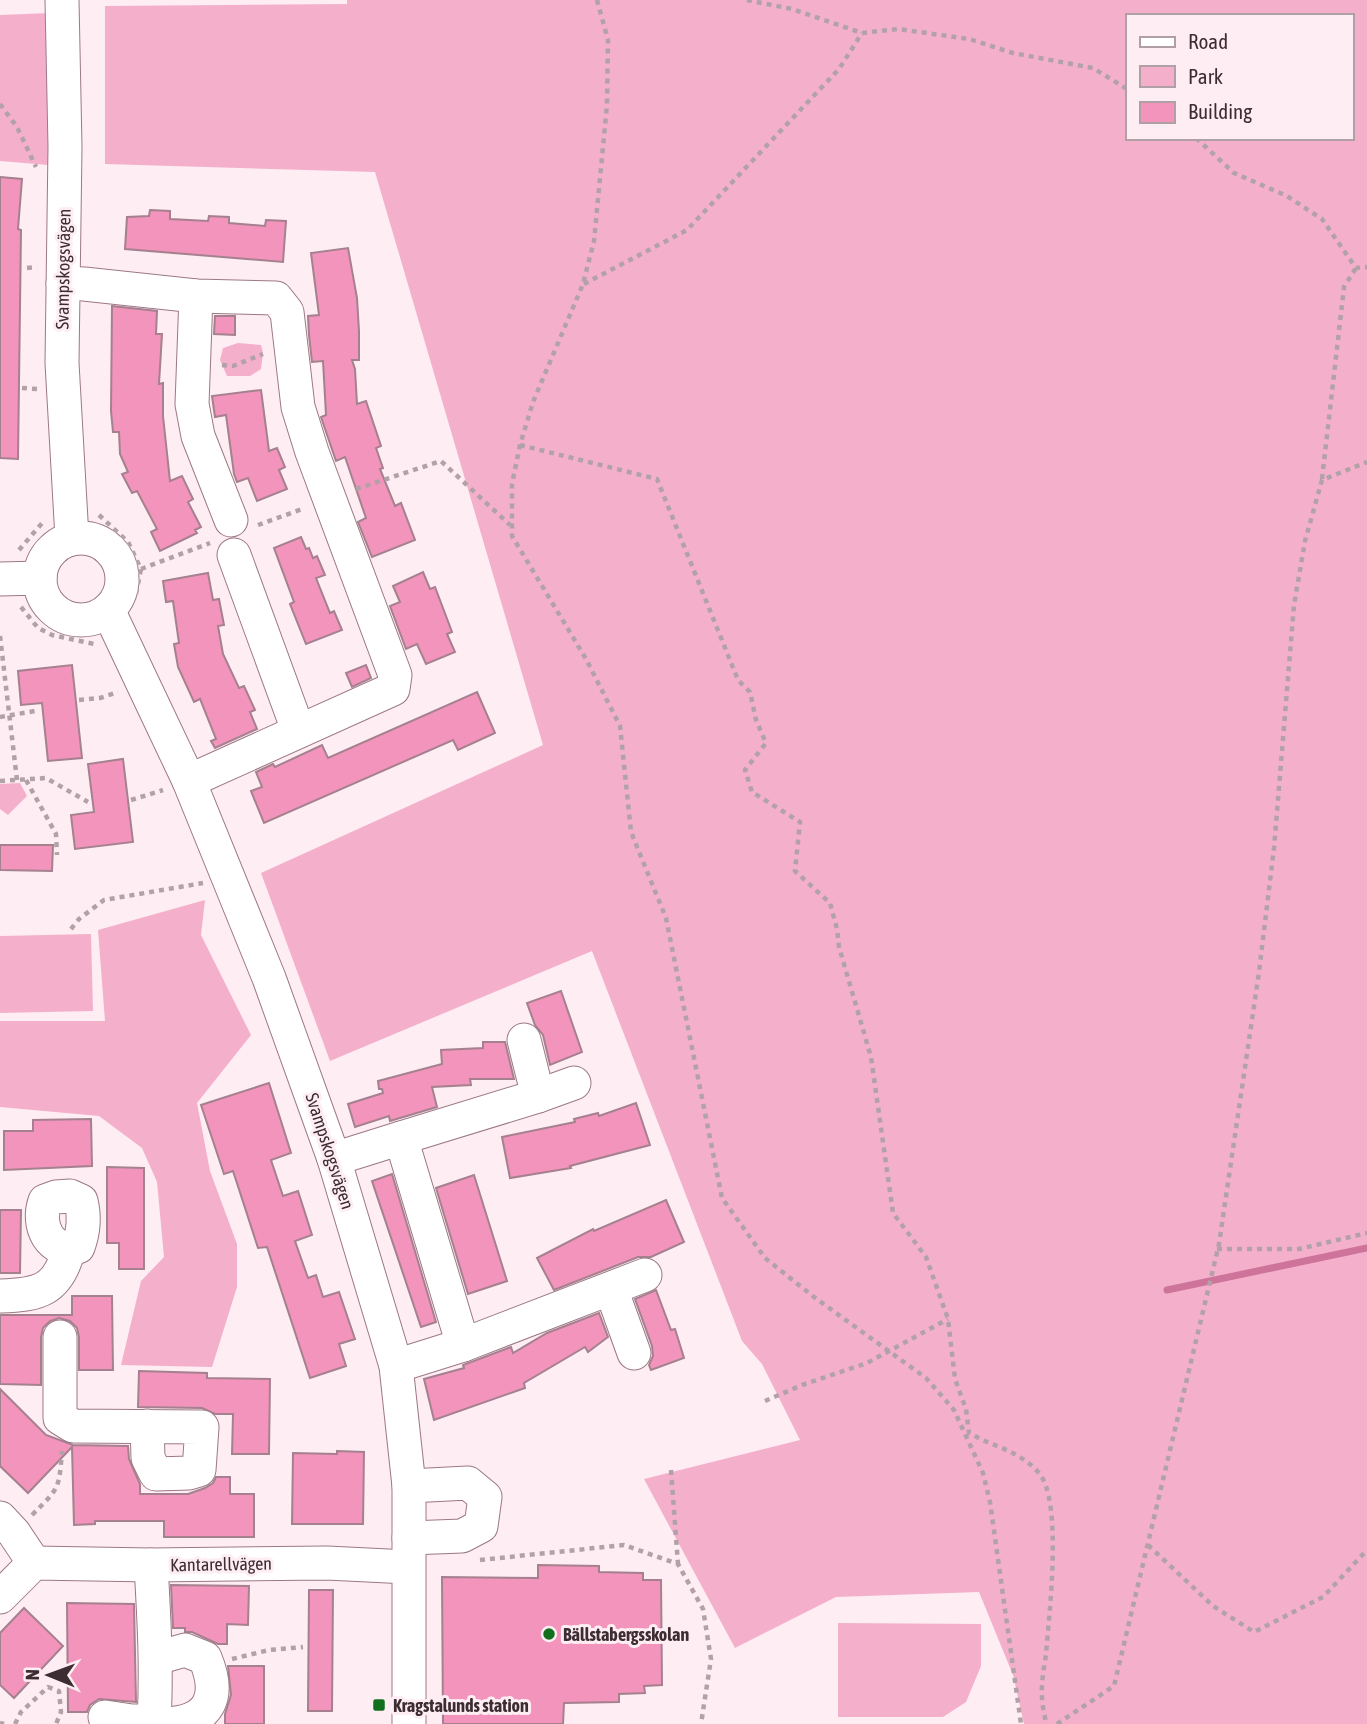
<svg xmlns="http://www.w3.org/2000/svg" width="1367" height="1724" font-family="'Asap Condensed',sans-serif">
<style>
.green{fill:#f4b0ca;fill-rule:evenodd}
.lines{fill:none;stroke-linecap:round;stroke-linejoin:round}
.stream{stroke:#ce739a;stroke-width:7}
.building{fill:#f294bb;stroke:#a5808e;stroke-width:2}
.minor-casing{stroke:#9c7885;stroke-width:35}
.path{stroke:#b2a2a8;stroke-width:4.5;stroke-dasharray:5 5;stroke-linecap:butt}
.minor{stroke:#fff;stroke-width:33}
.poi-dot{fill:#126f1c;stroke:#feedf3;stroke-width:2.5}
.labels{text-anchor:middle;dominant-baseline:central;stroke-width:6;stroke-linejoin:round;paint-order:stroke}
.street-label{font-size:18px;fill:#3c2d33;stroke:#feedf3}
.poi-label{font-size:18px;font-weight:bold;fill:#3c2d33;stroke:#feedf3;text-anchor:start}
</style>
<rect width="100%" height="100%" fill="#feedf3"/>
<g class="green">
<path d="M347 0H1367V1724H1024L1013 1675 979 1592 836 1597 735 1648 644 1479 800 1440 762 1364 742 1341 592 951 330 1061 261 873 543 745 375 172 105 164V6L347 4ZM1127 16H1351V138H1127Z"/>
<path d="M50 13 48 165 0 161V15Z"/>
<path d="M238 343 261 345 263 353 261 369 250 376H227L220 360 223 348Z"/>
<path d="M20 783 27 796 8 815 0 809V784Z"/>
<path d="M205 900 201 935 251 1035 197 1103 210 1171 237 1244V1287L212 1367 121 1365 141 1281 164 1257 157 1182 142 1148 99 1116 0 1107V1021H105L98 930Z"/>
<path d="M91 934 93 1011 0 1013V936Z"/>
<path d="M838 1623 981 1624V1666L966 1702 943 1717H838Z"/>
</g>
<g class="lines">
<path class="stream" d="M1167 1290 1367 1248"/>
</g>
<g class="building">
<path d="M0 177 22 179 18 229 21 230 18 459 0 458Z"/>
<path d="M150 210 170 211V219L208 221 209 216 229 217V223L265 226 266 220 286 221 283 262 125 249 127 217 149 216Z"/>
<path d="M348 248 357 298 359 331V360H352L355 369 357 404 366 401 381 446 376 448 383 468 380 469 395 506 401 503 415 540 372 557 358 522 366 518 345 457 336 461 321 417 326 415 323 361 312 362 309 335 308 316 319 315 311 253Z"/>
<path d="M112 306 157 311 156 334H162L159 384 163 383V416L170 481 182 476 193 499 188 502 201 527 195 530 197 533 160 551 151 532 157 529 137 491 132 493 122 474 128 472 120 454 119 432H113L111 411Z"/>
<path d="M215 316H235V335L214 334Z"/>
<path d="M261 390 269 451 277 448 285 467 279 470 287 489 257 501 248 478 237 482 234 474 226 415 215 417 212 396Z"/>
<path d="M301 537 306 549 309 548 313 558 317 556 325 575 316 578 330 613 334 611 342 630 306 644 290 604 294 602 274 548Z"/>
<path d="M423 572 430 589 435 587 452 632 447 634 455 652 426 664 417 644 406 649 390 606 400 602 393 586Z"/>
<path d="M208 573 213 600 219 599 224 625 218 626 223 654 239 688 244 686 255 710 250 712 257 729 215 748 211 741 216 739 200 699 194 702 178 667 174 644 179 643 173 601 166 602 163 581Z"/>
<path d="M72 665 82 758 48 761 42 703 21 705 18 671Z"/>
<path d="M366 665 371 678 352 687 346 673Z"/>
<path d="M477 692 495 733 458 750 453 740 264 823 251 791 262 787 256 772 273 764 275 767 322 745 328 758Z"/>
<path d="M123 759 133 842 75 849 71 815 94 812 88 764Z"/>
<path d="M0 845H53L52 871 0 870Z"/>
<path d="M561 991 582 1052 550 1065 543 1035 535 1025 527 1003Z"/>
<path d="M483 1042H505L514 1079H470L471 1085 432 1087 437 1107 390 1121 389 1116 355 1127 348 1104 383 1093 382 1089H379L378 1081 442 1064 441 1050 483 1048Z"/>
<path d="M269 1083 291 1153 271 1160 283 1196 298 1191 312 1235 295 1241 308 1278 316 1275 323 1297 339 1292 355 1339 339 1344 346 1366 310 1378 267 1247 258 1248 233 1171 224 1174 201 1105Z"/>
<path d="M636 1103 650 1145 570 1166 571 1168 510 1178 502 1137 575 1122 574 1119 598 1113 599 1116Z"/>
<path d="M91 1119 92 1166 4 1170V1131H33V1120Z"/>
<path d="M107 1167 144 1168V1269H119V1243H107Z"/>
<path d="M392 1174 436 1322 421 1327 372 1181Z"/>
<path d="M474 1175 507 1281 468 1294 436 1188Z"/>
<path d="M666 1200 684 1242 651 1257H638L554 1290 537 1258 593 1229 594 1231Z"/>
<path d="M0 1210H21L20 1273H0Z"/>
<path d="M656 1290 671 1330 675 1329 684 1358 651 1370 649 1365 653 1356 652 1346 635 1299Z"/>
<path d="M72 1296H112L113 1370H79V1337L77 1328 70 1321 59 1318 50 1321 43 1328 41 1337V1385L0 1384V1315H72Z"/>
<path d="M599 1313 608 1337 588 1352 585 1347 524 1383 525 1388 434 1420 424 1379 464 1368 463 1365 511 1347 513 1353 547 1333Z"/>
<path d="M139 1371 207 1373V1378L270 1379 269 1454H232L233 1414H215L202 1408 138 1407Z"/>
<path d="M0 1389 46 1435 73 1445 128 1446 129 1459 140 1484V1494H188L205 1488 213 1483 216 1477H230V1494H254V1537H164V1521H95V1524L74 1525 72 1447 28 1493 0 1466Z"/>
<path d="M337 1451 364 1452 363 1524H292L293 1453 337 1454Z"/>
<path d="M538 1565 599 1566V1572L643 1573V1580H661L662 1685 644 1686 645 1693 619 1694V1702L564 1703 563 1724H443L442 1577 538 1578Z"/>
<path d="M171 1585 249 1586 248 1625 227 1624V1644H218L192 1632H185V1628H173Z"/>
<path d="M309 1590H333L332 1711H308Z"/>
<path d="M67 1603 134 1604 136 1702 99 1699 90 1705 87 1712H68Z"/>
<path d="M24 1608 63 1646 14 1698 0 1685V1633Z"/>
<path d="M228 1666H264V1724H225V1714L231 1695Z"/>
</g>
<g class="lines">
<g class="minor-casing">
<g id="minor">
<path d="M62 0 65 147 62 363 72 538"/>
<path d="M63 283 84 284 196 296 276 298 287 312 298 407 312 452 395 675 393 689 189 781"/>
<path d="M196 296 192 404 198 436 231 520"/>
<circle cx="81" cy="579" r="41"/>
<path d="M234 555 298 730"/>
<path d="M0 579 40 578"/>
<path d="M109 612 189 781 269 978 334 1159 396 1366 409 1486V1724"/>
<path d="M524 1040 538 1096"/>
<path d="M334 1159 401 1138"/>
<path d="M70 1196 81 1201C85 1217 84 1231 78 1247 50 1255 36 1225 45 1201L56 1197Z"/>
<path d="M611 1289 634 1353"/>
<path d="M0 1296C40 1295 58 1290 69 1249"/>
<path d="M60 1337V1418L73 1426 202 1427 199 1470 189 1473 156 1474 148 1458 147 1426"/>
<path d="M463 1345 401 1138 538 1096 574 1083"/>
<path d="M396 1366 463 1345 645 1275"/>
<path d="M0 1518 14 1533 34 1563"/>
<path d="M409 1538 462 1536 481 1526 485 1497 468 1483 409 1486"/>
<path d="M0 1597 34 1563 151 1565 327 1563 408 1567"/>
<path d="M157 1658 185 1650 205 1658C221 1696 211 1721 167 1724"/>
<path d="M105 1717 132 1721H154C157 1669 154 1618 151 1565"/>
</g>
</g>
<g class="path">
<path d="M597 0 608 40 607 105 594 241 583 284 533 402 520 445 512 484V536L586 659 620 726 631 832 666 918 722 1198 765 1258 814 1297 926 1378 954 1410 983 1473 990 1502 1021 1724"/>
<path d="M747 0 792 9 862 33 898 29 969 39 1013 53 1093 68 1127 89"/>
<path d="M0 104 17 127 36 167"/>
<path d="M1196 138 1234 173 1287 196 1322 219 1356 268 1367 267"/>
<path d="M27 268 37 267"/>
<path d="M584 284 687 230 839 69 862 33"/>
<path d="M222 365 233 366 263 354"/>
<path d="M22 388 37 389"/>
<path d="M520 445 657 479 738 680 750 692 756 720 766 743 745 770 752 792 800 822 795 871 830 903 837 929 839 947 871 1057 893 1213 926 1257 948 1319 955 1379 966 1409 969 1433C993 1447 1019 1450 1039 1473 1063 1501 1049 1616 1046 1654 1044 1668 1041 1683 1042 1697 1042 1706 1045 1715 1046 1724"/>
<path d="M1322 479 1344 287 1356 268"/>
<path d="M356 489 441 461 510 525"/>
<path d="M99 515 128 542 141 569 135 599"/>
<path d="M258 525 305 508"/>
<path d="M19 550 43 522"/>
<path d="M141 569 210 543"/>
<path d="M21 607 38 628 52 635 94 644"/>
<path d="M0 636 17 780"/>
<path d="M79 700 100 698 118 692"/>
<path d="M0 717 35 711"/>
<path d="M26 780 56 834 57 855"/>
<path d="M0 781 46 778 88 802"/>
<path d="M131 800 163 790"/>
<path d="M71 929 79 919 104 900 203 883"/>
<path d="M1217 1249H1299L1367 1233"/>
<path d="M765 1401 802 1385 867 1363 948 1319"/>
<path d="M671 1470 678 1564"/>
<path d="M32 1515C59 1488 59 1490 62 1451"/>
<path d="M1148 1545 1213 1606 1254 1632 1323 1597 1367 1550"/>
<path d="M480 1560 624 1545 678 1564 703 1609 711 1659 701 1724"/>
<path d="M232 1659 269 1650 303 1647"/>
<path d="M0 1723 4 1724"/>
<path d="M15 1724 21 1712 48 1687 59 1691 61 1712 56 1724"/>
<path d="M1057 1724 1114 1686 1219 1244 1259 972 1274 848 1294 605 1305 541 1322 480 1367 462"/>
</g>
<use href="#minor" class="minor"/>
</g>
<g class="poi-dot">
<circle cx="549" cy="1634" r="7"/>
<rect x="372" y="1698" width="14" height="14" rx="3.5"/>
</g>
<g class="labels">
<g class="street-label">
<text transform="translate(63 269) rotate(-89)">Svampskogsvägen</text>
<text transform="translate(330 1151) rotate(72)">Svampskogsvägen</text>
<text transform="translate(221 1564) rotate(-1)">Kantarellvägen</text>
</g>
<g class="poi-label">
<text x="563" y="1634">Bällstabergsskolan</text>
<text x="393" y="1705">Kragstalunds station</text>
</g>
</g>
<rect x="1126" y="14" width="228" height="126" fill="#feedf3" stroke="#b0a0a6" stroke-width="2"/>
<rect x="1140" y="37" width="35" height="10" fill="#ffffff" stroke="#b0a0a6" stroke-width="2"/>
<text x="1188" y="49" font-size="21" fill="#3c2d33">Road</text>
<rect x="1140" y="66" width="35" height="21" fill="#f4b0ca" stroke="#b0a0a6" stroke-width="2"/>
<text x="1188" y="84" font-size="21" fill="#3c2d33">Park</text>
<rect x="1140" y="102" width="35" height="21" fill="#f294bb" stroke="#b0a0a6" stroke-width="2"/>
<text x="1188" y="119" font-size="21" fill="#3c2d33">Building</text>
<g transform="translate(49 1675) rotate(271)" stroke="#feedf3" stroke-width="5" paint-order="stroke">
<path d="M0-5L12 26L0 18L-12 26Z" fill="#3c2d33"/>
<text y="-10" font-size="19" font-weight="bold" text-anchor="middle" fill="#3c2d33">N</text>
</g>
</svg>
